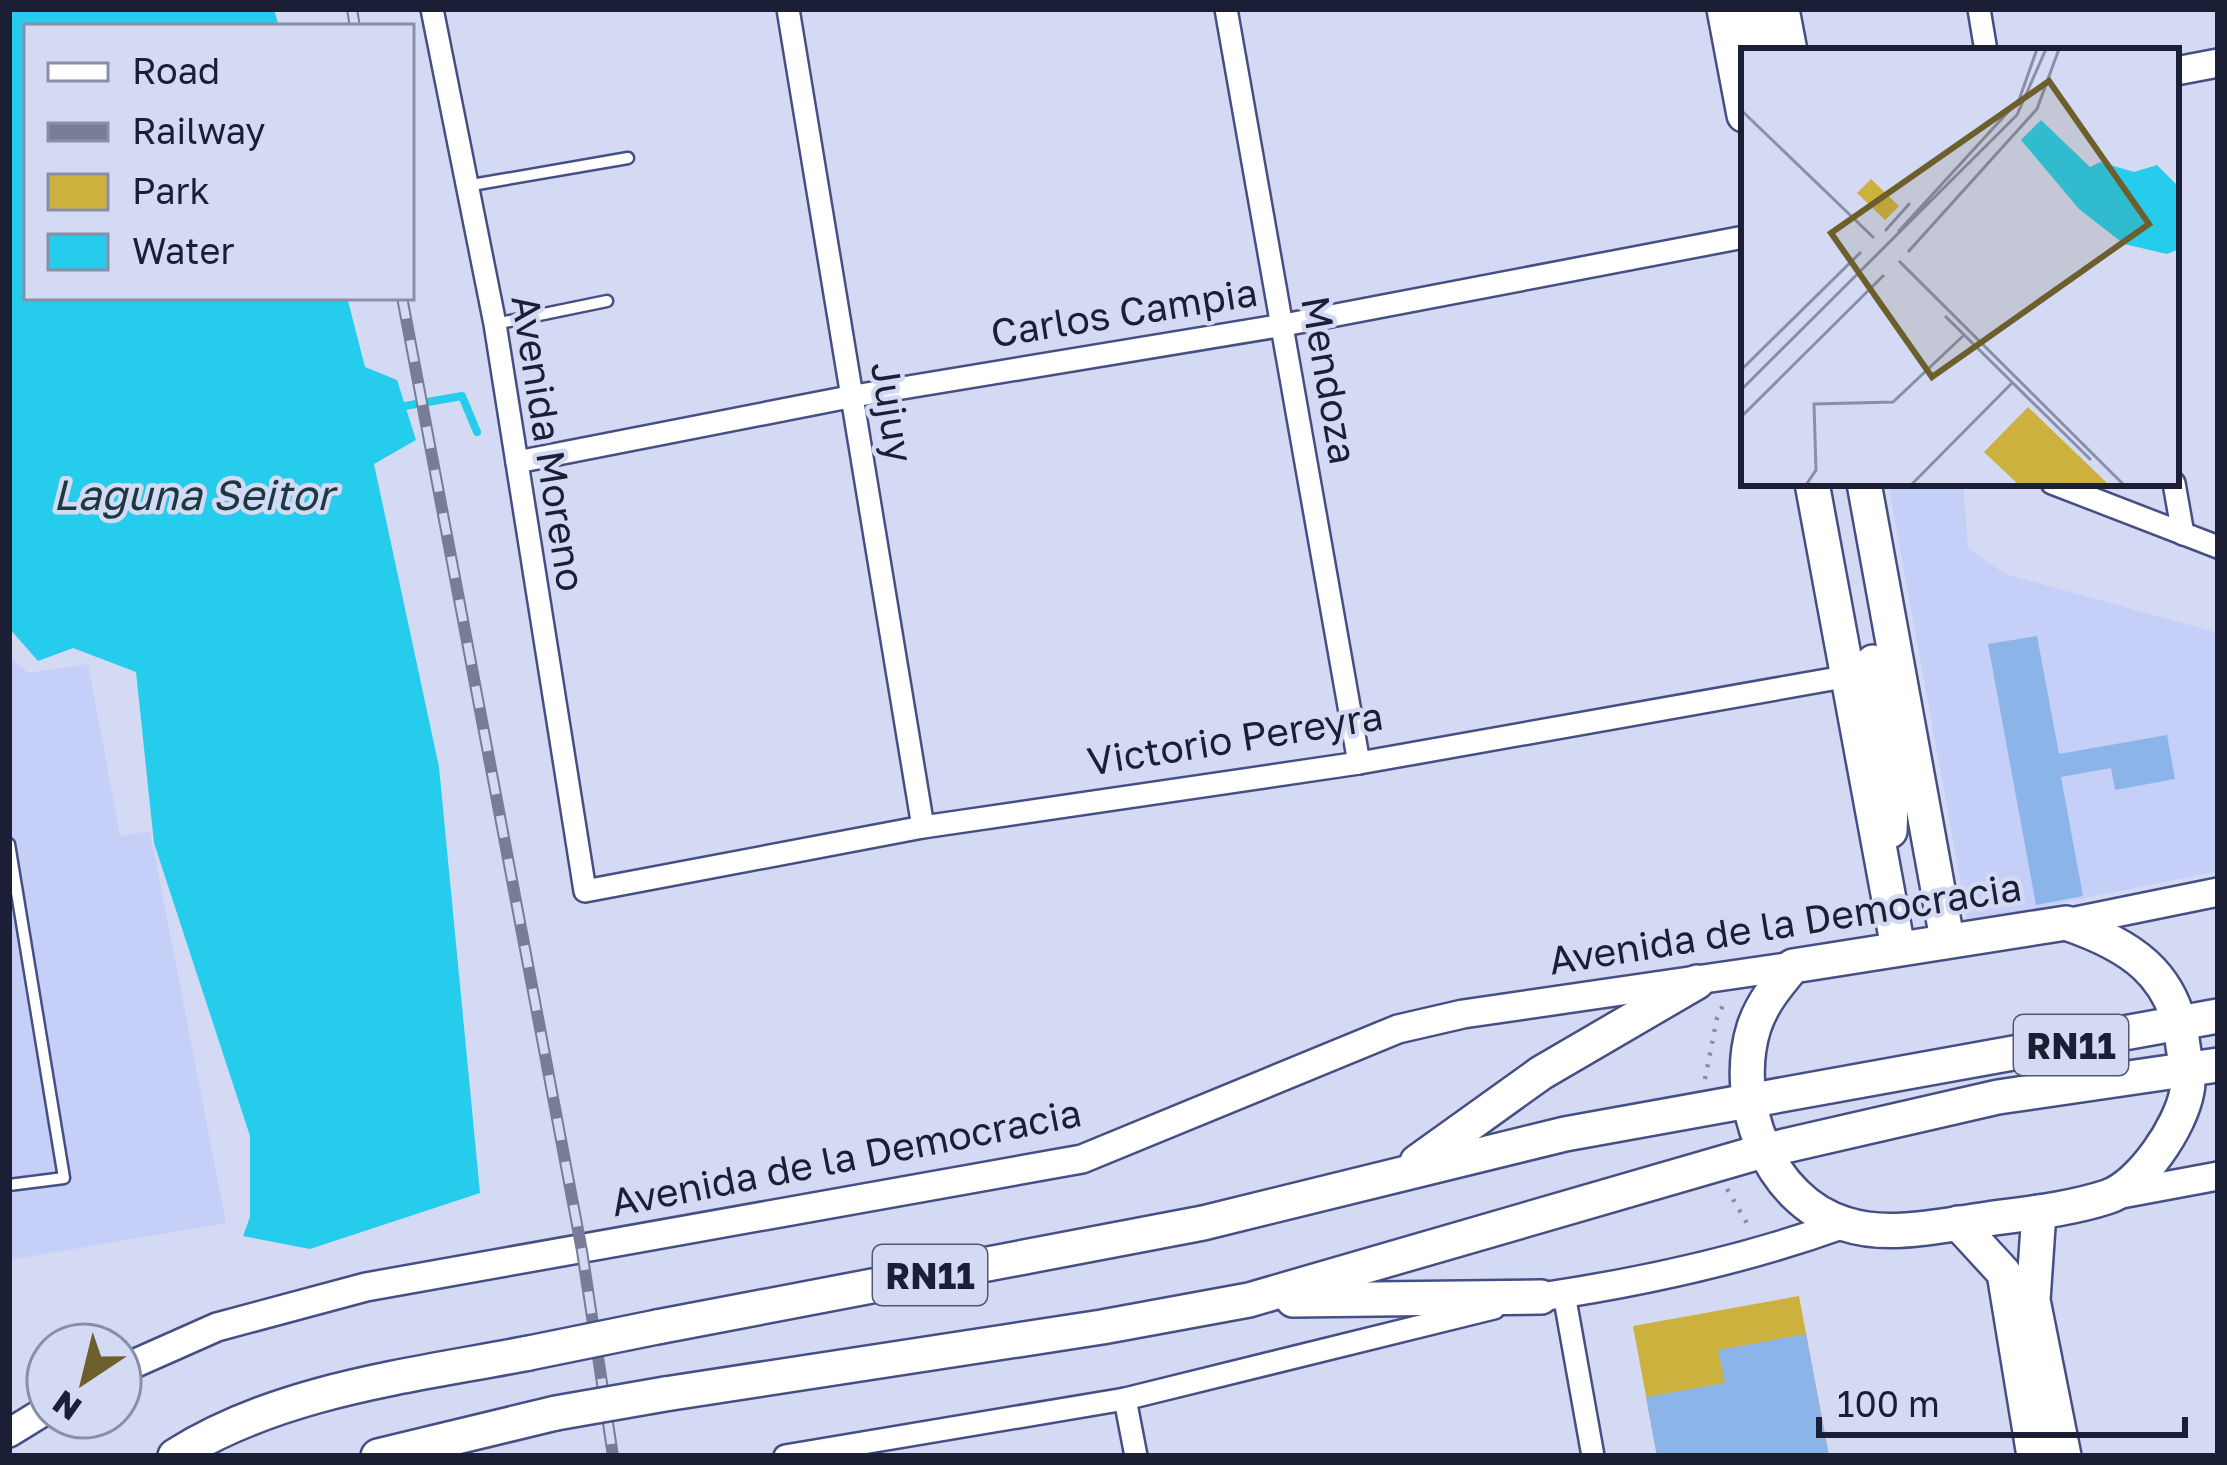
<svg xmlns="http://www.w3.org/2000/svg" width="2227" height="1465" font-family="'Golos Text',sans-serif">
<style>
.built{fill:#c5cff8}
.green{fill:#cdb13e}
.water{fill:#26ccec}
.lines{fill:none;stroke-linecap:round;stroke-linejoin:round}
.stream{stroke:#26ccec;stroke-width:8}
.building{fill:#8bb4e9}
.service-casing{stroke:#464f84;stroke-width:15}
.minor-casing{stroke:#464f84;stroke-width:26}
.tertiary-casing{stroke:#464f84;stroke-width:32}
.primary-casing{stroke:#464f84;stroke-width:38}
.trunk-casing{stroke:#464f84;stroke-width:38}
.path{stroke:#878ca5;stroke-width:4.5;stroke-dasharray:3 9;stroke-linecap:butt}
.service{stroke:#fff;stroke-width:10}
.minor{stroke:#fff;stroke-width:21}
.tertiary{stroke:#fff;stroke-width:27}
.primary{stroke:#fff;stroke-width:33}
.trunk{stroke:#fff;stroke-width:33}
.rail-casing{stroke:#787d95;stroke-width:12}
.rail{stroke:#d4daf4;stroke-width:8;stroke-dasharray:22;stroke-linecap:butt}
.trunk-bridge-casing{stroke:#464f84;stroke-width:38;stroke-linecap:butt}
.trunk-bridge{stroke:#fff;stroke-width:33}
.labels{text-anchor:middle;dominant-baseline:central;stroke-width:9;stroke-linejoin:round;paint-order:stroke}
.shield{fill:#d4daf4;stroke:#52576f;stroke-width:3}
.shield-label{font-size:36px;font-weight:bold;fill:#1b1f36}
.street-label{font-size:39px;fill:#1b1f36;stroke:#d4daf4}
.water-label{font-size:42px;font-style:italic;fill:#1a3940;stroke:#d4daf4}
.inset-road{fill:none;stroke:#8a8fa8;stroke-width:3}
.view{fill:#6c5f2c;fill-opacity:0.15;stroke:#6c5f2c;stroke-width:6}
.inset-edge{fill:none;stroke:#1b1f36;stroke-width:6}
</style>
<rect width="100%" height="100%" fill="#d4daf4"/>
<g class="built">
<path d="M1888 483H1963L1968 548 2005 574 2218 633V871L1968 922Z"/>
<path d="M9 656 28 673 88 664 120 836 150 831 226 1223 9 1260Z"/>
</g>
<path class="green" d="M1799 1296 1829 1456H1657L1633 1326Z"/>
<path class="water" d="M9 9H274L279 27H27V297H347L365 367 397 380 416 440 374 464 439 767 480 1193 310 1249 243 1236 250 1217V1136L154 843 136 672 73 648 38 661 9 628Z"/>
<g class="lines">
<path class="stream" d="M405 406 462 396 477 432"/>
</g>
<g class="building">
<path d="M2037 636 2059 754 2167 735 2175 779 2115 790 2111 768 2061 777 2083 896 2036 905 1988 644Z"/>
<path d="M1806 1334 1829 1456H1657L1646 1397 1725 1383 1718 1350Z"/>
</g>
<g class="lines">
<g class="service-casing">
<g id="service">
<path d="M466 186 628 158"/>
<path d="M495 324 607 301"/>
<path d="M9 844 64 1178 9 1185"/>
</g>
</g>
<g class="minor-casing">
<g id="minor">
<path d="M432 9 495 324 585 891 923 827 1359 763 1855 675"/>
<path d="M788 9 923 827"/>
<path d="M1226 9 1359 763"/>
<path d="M1979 9 1986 51"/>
<path d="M517 462 854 396 1284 325 1744 237"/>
<path d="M2052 483 2218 547"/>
<path d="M2174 483 2183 534"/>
<path d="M1564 1294 1593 1456"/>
<path d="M1125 1399 1136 1456"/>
<path d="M785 1456 1125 1399 1494 1308"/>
</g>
</g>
<g class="tertiary-casing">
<g id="tertiary">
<path d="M2176 71 2218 63"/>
<path d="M2066 923 2218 892"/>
<path d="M2116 1195 2218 1176"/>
<path d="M1541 1297C1643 1282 1747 1259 1844 1224"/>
<path d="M120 1370 217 1327 366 1287 1082 1159 1398 1029 1463 1014 1793 966"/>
<path d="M9 1433 48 1409"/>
</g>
</g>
<g class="primary-casing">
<g id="primary">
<path d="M1724 9 1744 115"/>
<path d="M1755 9 1762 51"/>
<path d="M1782 9 1790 51"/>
<path d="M1812 483 1898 948"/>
<path d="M1864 483 1947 939"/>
<path d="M1873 662 1892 779 1890 831"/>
<path d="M2066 923C2128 944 2176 973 2183 1046 2185 1060 2190 1078 2187 1091 2181 1126 2141 1186 2107 1197 2067 1210 2022 1214 1981 1220 1938 1226 1887 1238 1845 1224 1768 1201 1731 1100 1754 1027 1762 1003 1777 985 1793 966Z"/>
<path d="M2039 1212 2033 1300 2064 1456"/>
<path d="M1958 1223 2004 1273 2034 1456"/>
</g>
</g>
<g class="trunk-casing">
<g id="trunk">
<path d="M1417 1162 1541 1073 1697 982"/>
<path d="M1293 1300 1541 1297"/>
<path d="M657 1327 1203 1223 1565 1134 2218 1016"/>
<path d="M665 1394 1102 1327 1249 1300 1763 1151 1998 1097 2218 1065"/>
<path d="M175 1456C279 1390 410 1376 529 1353"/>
<path d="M378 1456 556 1413"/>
</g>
</g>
<g class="path">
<path d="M1705 1079 1717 1018 1724 1003"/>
<path d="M1727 1189 1748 1225"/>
</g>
<use href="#service" class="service"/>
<use href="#minor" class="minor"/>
<use href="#tertiary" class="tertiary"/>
<use href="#primary" class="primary"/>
<use href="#trunk" class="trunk"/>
<g class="rail-casing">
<g id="rail">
<path d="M352 9 355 27"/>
<path d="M402 297 582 1251 613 1456"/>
</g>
</g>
<use href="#rail" class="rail"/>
<g class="trunk-bridge-casing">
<g id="trunk-bridge">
<path d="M529 1353 657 1327"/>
<path d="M556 1413 665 1394"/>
</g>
</g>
<use href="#trunk-bridge" class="trunk-bridge"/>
</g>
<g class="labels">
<g class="shield">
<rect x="2014" y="1015" width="114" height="60" rx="9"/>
<rect x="873" y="1245" width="114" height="60" rx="9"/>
</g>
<g class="shield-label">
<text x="2071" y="1045">RN11</text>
<text x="930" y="1275">RN11</text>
</g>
<g class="street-label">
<text transform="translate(1124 312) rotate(-9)">Carlos Campia</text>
<text transform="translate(1330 380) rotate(80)">Mendoza</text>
<text transform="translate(893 412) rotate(81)">Jujuy</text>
<text transform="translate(549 443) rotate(81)">Avenida Moreno</text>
<text transform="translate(1235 738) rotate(-9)">Victorio Pereyra</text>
<text transform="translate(1785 923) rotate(-9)">Avenida de la Democracia</text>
<text transform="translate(846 1157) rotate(-11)">Avenida de la Democracia</text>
</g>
<g class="water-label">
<text x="193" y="494">Laguna Seitor</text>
</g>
</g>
<g transform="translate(1741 48)">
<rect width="438" height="438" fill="#d4daf4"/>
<path d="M130 131 158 158 144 172 116 145ZM287 359 366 435 364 437H278L243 404Z" fill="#cdb13e"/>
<path d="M300 72 349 119 359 114 393 124 416 117 438 139V201L426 206 383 196 338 161 280 92Z" fill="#26ccec"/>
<path class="inset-road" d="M0 62 133 190M144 183 169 155M157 184 278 52 296 1M167 204 296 61 318 1M158 213 383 437M204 268 350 412M0 322 120 204M0 342 276 67 305 1M0 369 143 227M65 437 75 422 73 356 152 354 222 288M170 437 271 335"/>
<path class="view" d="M308 33 408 176 191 329 90 185Z"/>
<rect width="438" height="438" class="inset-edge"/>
</g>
<rect width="2227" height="1465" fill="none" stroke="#1b1f36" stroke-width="24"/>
<rect x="24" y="24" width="390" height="276" fill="#d4daf4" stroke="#8a8fa8" stroke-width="3"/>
<rect x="48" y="63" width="60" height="18" fill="#ffffff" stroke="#8a8fa8" stroke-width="3"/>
<text x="132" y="84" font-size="36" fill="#1b1f36">Road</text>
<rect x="48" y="123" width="60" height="18" fill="#787d95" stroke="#8a8fa8" stroke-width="3"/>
<text x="132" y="144" font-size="36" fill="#1b1f36">Railway</text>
<rect x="48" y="174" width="60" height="36" fill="#cdb13e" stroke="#8a8fa8" stroke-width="3"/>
<text x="132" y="204" font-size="36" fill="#1b1f36">Park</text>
<rect x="48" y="234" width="60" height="36" fill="#26ccec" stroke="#8a8fa8" stroke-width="3"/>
<text x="132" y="264" font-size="36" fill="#1b1f36">Water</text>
<g transform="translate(84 1381) rotate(215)"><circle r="57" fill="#d4daf4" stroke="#8a8fa8" stroke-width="3"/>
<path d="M0-9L21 45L0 30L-21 45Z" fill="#6c5f2c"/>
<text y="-18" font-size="33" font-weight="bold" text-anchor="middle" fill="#1b1f36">N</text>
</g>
<path d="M1819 1417v18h366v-18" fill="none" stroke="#1b1f36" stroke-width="6"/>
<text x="1837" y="1417" font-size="36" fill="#1b1f36" stroke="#d4daf4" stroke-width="9" paint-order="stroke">100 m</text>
</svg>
